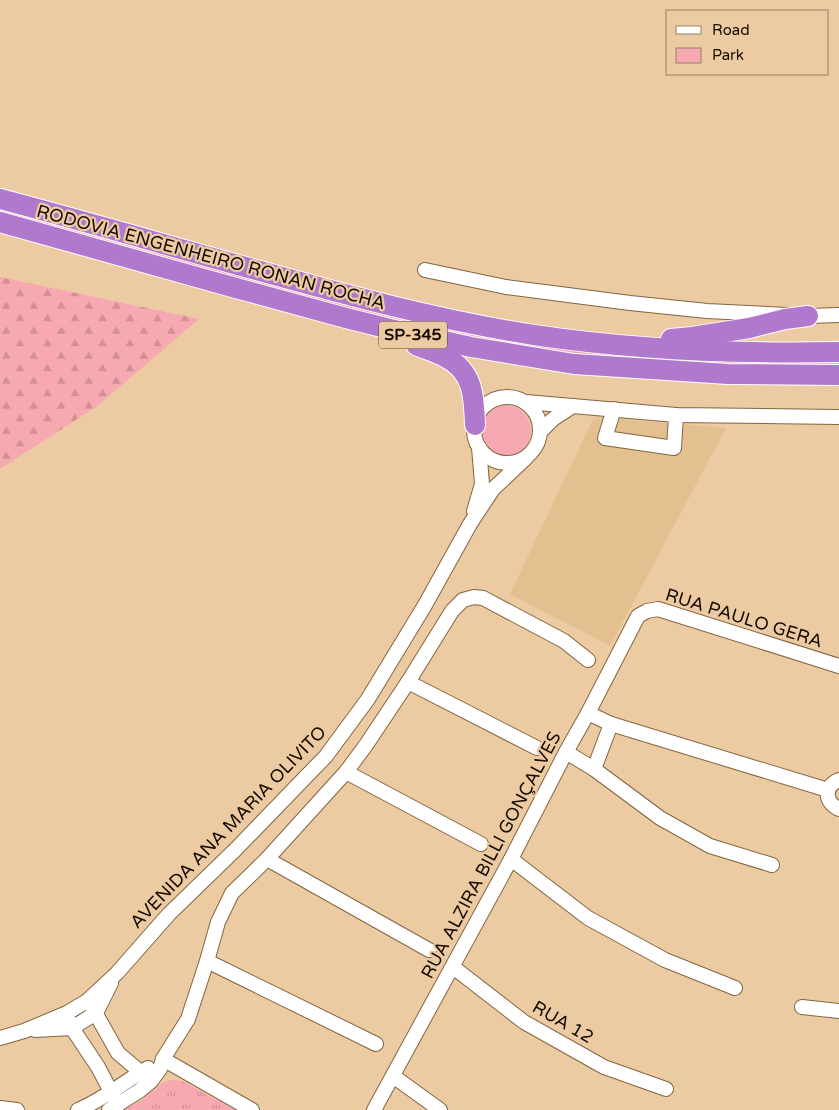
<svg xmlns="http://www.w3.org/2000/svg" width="839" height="1110" font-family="'Varela Round',sans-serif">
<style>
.built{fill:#e4bf90}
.green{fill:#f6a9b0}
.forest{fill:url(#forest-firs)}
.park{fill:url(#park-tufts)}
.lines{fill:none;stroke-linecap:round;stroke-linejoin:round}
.minor-casing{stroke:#82653f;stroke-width:16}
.highway-casing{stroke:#fff;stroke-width:22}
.minor{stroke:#fff;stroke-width:14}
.highway{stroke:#b079cd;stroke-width:20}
.labels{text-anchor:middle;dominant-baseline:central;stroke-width:4.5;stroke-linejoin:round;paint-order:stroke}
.shield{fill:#eccba3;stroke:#564532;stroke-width:1}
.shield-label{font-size:16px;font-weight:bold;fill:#160b01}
.street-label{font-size:18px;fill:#160b01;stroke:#eccba3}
</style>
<defs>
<pattern id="forest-firs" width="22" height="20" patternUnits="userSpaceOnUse" patternTransform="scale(1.25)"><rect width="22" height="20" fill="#f6a9b0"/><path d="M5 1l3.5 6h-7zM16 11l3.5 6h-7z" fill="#d29096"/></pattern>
<pattern id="park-tufts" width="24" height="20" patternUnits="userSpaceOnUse" patternTransform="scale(1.25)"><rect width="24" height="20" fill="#f6a9b0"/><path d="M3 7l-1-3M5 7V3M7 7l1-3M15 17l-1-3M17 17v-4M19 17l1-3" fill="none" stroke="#d29096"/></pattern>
</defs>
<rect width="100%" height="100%" fill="#eccba3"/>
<path class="built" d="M594 417 726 428 610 646 510 594Z"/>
<g class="green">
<path d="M0 205 421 320 839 358V368H769L593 358 417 329 0 215Z"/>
<circle cx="505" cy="431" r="26"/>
</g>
<path class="forest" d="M0 277 199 319 96 407 0 469Z"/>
<path class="park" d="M168 1080H175L182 1081 236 1110H125L142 1100 162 1083Z"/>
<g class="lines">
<g class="minor-casing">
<g id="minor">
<path d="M425 270 506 287 630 303 707 311 808 316 839 315"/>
<circle cx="507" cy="430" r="33"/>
<path d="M526 402 676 415 839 417"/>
<path d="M614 409 605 438 674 448 676 415"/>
<path d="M541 431 553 419 573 406"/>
<path d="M474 511 482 484 479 447"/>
<path d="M408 682 537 748"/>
<path d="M588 713 611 724 828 790"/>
<path d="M566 752 594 769 660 818 710 846 772 865"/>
<path d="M594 769 611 724"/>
<path d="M346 772 481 844"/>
<path d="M839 780C824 786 824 802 839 809"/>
<path d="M267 859 429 950"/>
<path d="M511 859 588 918 665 960 735 988"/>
<path d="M207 961 376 1044"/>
<path d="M453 967 524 1022 604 1067 666 1089"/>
<path d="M92 1007 118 1053 151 1081"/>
<path d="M802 1007 839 1011"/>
<path d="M69 1021 72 1028 98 1067 118 1105"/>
<path d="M35 1030 72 1028 96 1013 111 983"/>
<path d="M0 1038 24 1031 67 1013 87 1001 117 973 169 914 235 850 326 756 368 699 425 605 470 524 493 489 526 458"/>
<path d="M163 1059 252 1110"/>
<path d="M393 1076 440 1110"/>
<path d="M0 1108 17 1110"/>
<path d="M78 1110C104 1099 124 1082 148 1068"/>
<path d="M109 1110 139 1091 151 1081 160 1069 163 1059 188 1019 207 961 218 922 232 893 267 859 346 772 366 745 408 682 452 611 463 600 474 597 483 598 564 641 588 660"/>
<path d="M374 1110 511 859 566 752 588 713 638 616 647 611 658 609 839 666"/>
</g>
</g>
<g class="highway-casing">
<g id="highway">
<path d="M0 199C83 221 166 245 249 268 343 294 437 320 534 335 635 350 737 354 839 352"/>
<path d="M0 222 236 288 346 318 390 329 471 347 574 364 728 374 839 375"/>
<path d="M671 339 692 337 749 328 785 319 808 316"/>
<path d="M416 345C425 349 436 352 445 357 474 371 474 398 475 425"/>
</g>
</g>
<use href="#minor" class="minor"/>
<use href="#highway" class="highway"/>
</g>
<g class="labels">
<rect class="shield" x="379" y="321.5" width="68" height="27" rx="4"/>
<g class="shield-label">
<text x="413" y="335">SP-345</text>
</g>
<g class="street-label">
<text transform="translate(211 257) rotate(15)">RODOVIA ENGENHEIRO RONAN ROCHA</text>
<text transform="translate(744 618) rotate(17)">RUA PAULO GERA</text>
<text transform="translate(228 827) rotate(-46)">AVENIDA ANA MARIA OLIVITO</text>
<text transform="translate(491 855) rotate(-62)">RUA ALZIRA BILLI GONÇALVES</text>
<text transform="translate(563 1022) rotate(30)">RUA 12</text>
</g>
</g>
<rect x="666" y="10" width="162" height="65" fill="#eccba3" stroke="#967e62"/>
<rect x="676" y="26" width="25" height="8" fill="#ffffff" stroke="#967e62"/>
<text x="712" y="35" font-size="15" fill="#160b01">Road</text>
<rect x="676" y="48" width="25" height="15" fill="#f6a9b0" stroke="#967e62"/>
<text x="712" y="60" font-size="15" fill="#160b01">Park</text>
</svg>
